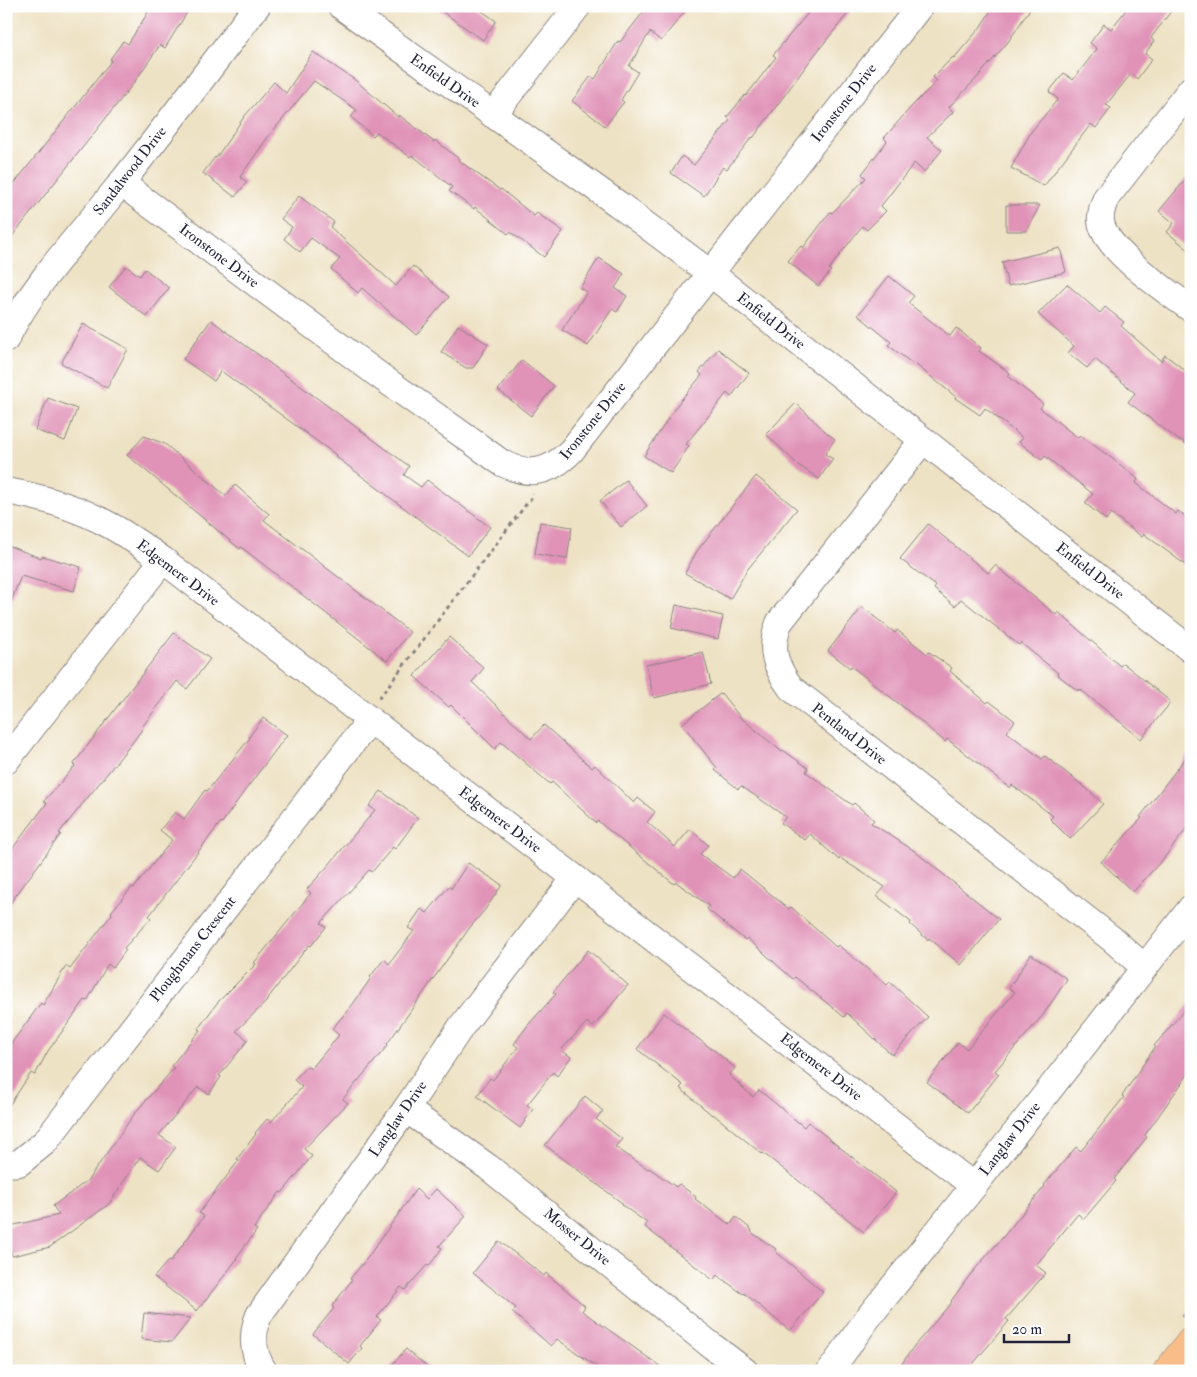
<svg xmlns="http://www.w3.org/2000/svg" width="1197" height="1377" font-family="'IM FELL Double Pica',serif">
<style>
.building{fill:#e093b7}
.lines{fill:none;stroke-linecap:round;stroke-linejoin:round}
.minor-casing{stroke:#888280;stroke-width:28}
.primary-casing{stroke:#888280;stroke-width:29}
.path{stroke:#888280;stroke-width:3;stroke-dasharray:4 4;stroke-linecap:butt}
.minor{stroke:#fff;stroke-width:26}
.primary{stroke:#f8bd89;stroke-width:28}
.labels{text-anchor:middle;dominant-baseline:central;stroke-width:4;stroke-linejoin:round;paint-order:stroke}
.street-label{font-size:15px;fill:#22223b;stroke:#fff}
</style>
<rect width="100%" height="100%" fill="#fff"/>
<filter id="ink" filterUnits="userSpaceOnUse"><feTurbulence type="fractalNoise" baseFrequency=".02" numOctaves="2"/><feDisplacementMap in="SourceGraphic" scale="10" xChannelSelector="R" yChannelSelector="G"/><feConvolveMatrix kernelMatrix="1 2 1 2 8 2 1 2 1" color-interpolation-filters="sRGB"/></filter>
<filter id="wash" filterUnits="userSpaceOnUse"><feTurbulence type="fractalNoise" baseFrequency=".0096" numOctaves="4" result="noise"/><feDisplacementMap in="SourceGraphic" scale="20" xChannelSelector="R" yChannelSelector="G"/><feGaussianBlur stdDeviation="1.12" result="paint"/><feColorMatrix in="noise" values="0 0 0 0 0 0 0 0 0 0 0 0 0 0 0 0 0 1.4 0 .05"/><feComposite in="paint" operator="in"/></filter>
<g filter="url(#wash)">
<rect width="100%" height="100%" fill="#eee2c4"/>
<g id="blocks">
<g class="building">
<path d="M152 6H191L165 48 160 45 133 84 6 244V196L14 186 13 185 112 60 110 59 123 41 128 44Z"/>
<path d="M434 6H475L496 21 483 40Z"/>
<path d="M648 6H689L661 41 650 32 629 66 638 72 621 100 624 102 605 126 572 101 591 76 595 79 618 41 620 42Z"/>
<path d="M814 6H854L812 58 753 138 752 137 727 169 723 167 704 196 671 173 682 156 694 165 730 120 727 117 745 95 746 96 776 57 773 55Z"/>
<path d="M994 6H1032L1008 42 976 79 949 107 953 112 927 137 942 150 924 172 914 163 881 206 886 211 867 230 862 226 829 269 831 271 818 286 788 261 801 246 803 248 830 212 832 213 866 178 862 174 887 141 884 138 911 107 937 81 933 77 953 57 954 58 979 29Z"/>
<path d="M1129 6H1175L1151 38 1154 41 1145 54 1152 59 1137 79 1131 74 1106 105 1111 108 1096 128 1091 124 1044 186 1011 168 1031 132 1058 99 1049 92 1064 73 1073 80 1097 49 1090 43 1104 24 1111 29Z"/>
<path d="M313 52 355 80 398 117 399 115 434 142 435 140 459 159 458 160 500 190 501 189 534 216 537 213 563 231 544 257 510 232 508 234 475 207 474 209 449 191 452 187 412 155 410 157 377 132 373 136 351 117 357 110 314 81 268 137 240 177 247 182 235 197 203 173 215 157 216 158 244 117 274 82 286 93Z"/>
<path d="M1191 173V252L1167 232 1174 223 1159 211Z"/>
<path d="M299 196 334 222 330 227 396 286 413 266 449 297 416 335 362 288 358 293 331 269 340 259 311 238 300 252 284 239 292 227 281 219Z"/>
<path d="M1006 205H1040L1026 231H1006Z"/>
<path d="M1060 248 1066 272 1008 286 1002 262Z"/>
<path d="M599 258 624 274 615 288 627 296 617 312 612 309 588 346 562 330 587 292 580 288Z"/>
<path d="M126 266 140 276 145 269 169 288 147 317 109 287Z"/>
<path d="M889 276 914 296 908 303 950 336 956 328 981 348 979 351 1010 373 1008 376 1043 404 1040 408 1078 438 1080 435 1118 463 1138 479 1136 483 1176 514 1178 511 1191 521V569L1144 534 1142 537 1111 513 1106 520 1085 503 1093 494 1045 456 1042 460 1019 442 1023 438 985 408 980 415 955 398 956 397 914 363 913 364 888 345 891 342 858 315Z"/>
<path d="M1067 284 1100 313 1105 307 1124 322 1121 326 1161 361 1165 355 1191 375V448L1181 440 1180 441 1128 402 1135 393 1095 359 1087 368 1068 353 1074 346 1038 314Z"/>
<path d="M211 320 409 466 404 475 421 487 427 480 490 527 468 556 335 456 336 455 221 371 214 381 183 359Z"/>
<path d="M83 324 128 349 107 388 61 363Z"/>
<path d="M458 325 488 344 473 368H466L441 352Z"/>
<path d="M718 349 749 373 731 397 727 393 686 444 689 446 671 473 644 456 677 405 702 375 699 372Z"/>
<path d="M522 360 554 386 531 416 498 390Z"/>
<path d="M48 398 77 409 65 441 35 430Z"/>
<path d="M796 403 827 433 835 439 825 454 833 459 819 479 798 465 766 434Z"/>
<path d="M144 436 165 444 226 496 235 485 269 514 264 520 410 632 387 661 241 547 240 549 127 455Z"/>
<path d="M756 476 797 509 747 570 730 599 685 573 697 551Z"/>
<path d="M626 480 647 506 621 527 600 501Z"/>
<path d="M540 522 572 527 567 559 535 554Z"/>
<path d="M928 524 988 573 995 565 1056 615 1058 612 1120 666 1123 663 1171 702 1141 739 1080 689 1078 691 1057 674 1058 673 1021 643 1019 645 961 599 955 606 934 589 936 586 900 559Z"/>
<path d="M6 545 41 558 42 556 81 567 74 591 21 576 8 609H6Z"/>
<path d="M676 605 723 616 718 639 671 628Z"/>
<path d="M862 607 895 633 897 630 927 654 929 652 952 668 950 671 987 703 989 701 1015 721 1007 732 1042 759 1045 756 1086 788 1103 804 1070 839 1050 819 1053 816 1012 785 1010 788 947 739 945 742 917 718 851 666 850 668 828 651Z"/>
<path d="M174 633 210 659 187 689 177 681 142 727 143 728 132 743 59 833 61 834 6 909V857L47 803 44 801 75 766 73 765 116 708Z"/>
<path d="M449 637 484 668 472 682 531 739 544 725 592 768 595 765 634 803 638 798 655 812 647 822 675 847 690 829 708 845 700 854 733 878 740 869 789 909 791 907 836 947 838 945 887 985 890 982 928 1017 892 1055 847 1013 844 1017 795 977 793 979 747 938 745 940 707 909 709 906 676 882 674 884 598 821 596 823 552 782 550 784 501 742 495 749 451 705 449 707 414 676Z"/>
<path d="M703 652 711 684 654 698 646 665Z"/>
<path d="M721 693 740 717 782 752 783 750 808 768 806 772 852 805 854 803 874 820 871 823 913 850 999 919 961 965 929 938 928 940 910 924 911 922 877 896 885 887 840 858 839 860 810 834 805 840 781 823 786 817 741 786 738 789 715 770 717 768 682 724Z"/>
<path d="M263 718 287 735 243 793 222 823 221 822 149 916 151 918 124 948 126 950 113 968 108 964 87 1001 85 1000 48 1051 35 1075 31 1073 6 1110V1054L13 1041 41 1003 43 1005 66 966 70 969 112 914 111 912 132 887 134 888 172 840 160 830 175 812 184 819 205 790 207 791 250 738 249 737Z"/>
<path d="M1191 751V823L1164 858 1133 892 1101 862 1142 818 1140 817Z"/>
<path d="M381 791 418 818 395 849 393 847 372 872 369 870 321 923 326 927 311 946 309 945 268 998 269 999 236 1031 248 1040 219 1076 221 1077 209 1094 198 1087 159 1135 176 1147 159 1170 140 1157 109 1204 50 1247 12 1256 6 1227 59 1215 53 1206 88 1180 135 1113 174 1068 171 1066 200 1030 198 1029 217 1003 256 964 254 963 311 893 307 889 327 867 375 810 369 806Z"/>
<path d="M468 863 502 885 484 911 471 926 387 1044 388 1045 343 1099 348 1103 304 1149 312 1156 282 1193 280 1192 254 1228 257 1230 236 1258 237 1259 197 1311 154 1277 168 1261 170 1262 204 1216 199 1213 239 1160 237 1159 256 1134 255 1133 267 1119 271 1122 302 1087 294 1080 307 1066 311 1069 339 1035 332 1029 353 1004 371 978 370 977 384 959 389 964 414 931 408 928 421 909 427 913 449 886 451 889Z"/>
<path d="M588 950 628 985 593 1027 587 1022 561 1050 571 1057 557 1076 553 1072 527 1105 533 1109 520 1128 477 1096 490 1078 493 1080 518 1047 514 1044 528 1025 556 994 553 992Z"/>
<path d="M1031 954 1067 979 1043 1015 995 1071 999 1074 968 1113 927 1082 958 1042 967 1049 1015 992 1009 988Z"/>
<path d="M1191 1002V1070L1145 1135 1147 1137 1114 1179 1116 1181 1084 1219 1078 1214 1036 1265 1046 1273 1006 1319 1009 1321 967 1371H897L914 1346 952 1302 951 1301 970 1275 1003 1237 1045 1186 1044 1185 1076 1147 1081 1151 1124 1097 1122 1096 1155 1047 1154 1046Z"/>
<path d="M664 1013 713 1050H714L735 1068 729 1075 753 1097 759 1090 804 1127 808 1122 896 1192 864 1232 763 1153 762 1154 713 1114 712 1115 680 1088 683 1085 637 1049Z"/>
<path d="M585 1096 603 1111 596 1119 622 1139 615 1147 648 1169 649 1168 676 1187 679 1184 696 1197 695 1199 730 1225 736 1217 752 1230 751 1232 776 1249 775 1251 823 1292 790 1331 744 1293 743 1294 717 1275 713 1280 645 1227 647 1223 622 1205V1203L545 1145Z"/>
<path d="M416 1189 427 1199 436 1189 466 1216 439 1246 442 1248 429 1266 427 1265 405 1290 401 1287 377 1317 381 1320 360 1346 362 1348 349 1364 313 1334 334 1308 332 1306 352 1280 350 1279 368 1257Z"/>
<path d="M499 1241 544 1276 546 1273 585 1306 582 1311 667 1371H603L557 1339 551 1346 512 1312 516 1308 473 1273Z"/>
<path d="M144 1313 191 1318 172 1342 141 1339Z"/>
<path d="M406 1349 432 1371H387Z"/>
</g>
</g>
</g>
<g filter="url(#ink)">
<use href="#blocks" fill-opacity="0" stroke="#888280" stroke-width="1"/>
<g class="lines">
<g class="minor-casing">
<g id="minor">
<path d="M341 6 618 204 710 273 1191 650"/>
<path d="M1191 89 1106 198C1103 205 1100 213 1101 221 1104 250 1167 291 1191 309"/>
<path d="M493 115 578 6"/>
<path d="M121 183 380 376 502 463C530 477 549 473 571 451L920 6"/>
<path d="M6 339C32 286 77 238 114 192 163 131 210 68 257 6"/>
<path d="M923 440 779 623C769 650 775 666 791 688L1112 939 1144 967"/>
<path d="M6 491C42 497 79 508 111 526 129 536 146 548 163 560L974 1186"/>
<path d="M6 761 163 560"/>
<path d="M406 1109 488 1167 712 1346 745 1371"/>
<path d="M6 1164 19 1163 45 1142 370 720"/>
<path d="M264 1371C252 1353 251 1335 259 1315L406 1109 461 1027 575 878"/>
<path d="M830 1371 867 1319 974 1186 1191 908"/>
</g>
</g>
<g class="primary-casing">
<path id="primary" d="M1167 1371 1191 1341"/>
</g>
<g class="path">
<path d="M379 698 531 498 532 493"/>
<path d="M1183 1317 1191 1307"/>
</g>
<use href="#minor" class="minor"/>
<use href="#primary" class="primary"/>
</g>
</g>
<g class="labels">
<g class="street-label">
<text transform="translate(445 81) rotate(35)">Enfield Drive</text>
<text transform="translate(844 103) rotate(-52)">Ironstone Drive</text>
<text transform="translate(130 171) rotate(-52)">Sandalwood Drive</text>
<text transform="translate(219 256) rotate(37)">Ironstone Drive</text>
<text transform="translate(771 321) rotate(38)">Enfield Drive</text>
<text transform="translate(593 421) rotate(-51)">Ironstone Drive</text>
<text transform="translate(1090 571) rotate(38)">Enfield Drive</text>
<text transform="translate(178 573) rotate(37)">Edgemere Drive</text>
<text transform="translate(849 734) rotate(38)">Pentland Drive</text>
<text transform="translate(500 820) rotate(37)">Edgemere Drive</text>
<text transform="translate(193 949) rotate(-52)">Ploughmans Crescent</text>
<text transform="translate(821 1067) rotate(38)">Edgemere Drive</text>
<text transform="translate(398 1119) rotate(-55)">Langlaw Drive</text>
<text transform="translate(1010 1139) rotate(-52)">Langlaw Drive</text>
<text transform="translate(577 1237) rotate(39)">Mosser Drive</text>
</g>
</g>
<rect width="1197" height="1377" fill="none" stroke="#fff" stroke-width="25"/>
<path d="M1004 1334v8h65v-8" fill="none" stroke="#22223b" stroke-width="2.5"/>
<text x="1012" y="1334" font-size="15" fill="#22223b" stroke="#ffffff" stroke-width="4" paint-order="stroke">20 m</text>
</svg>
